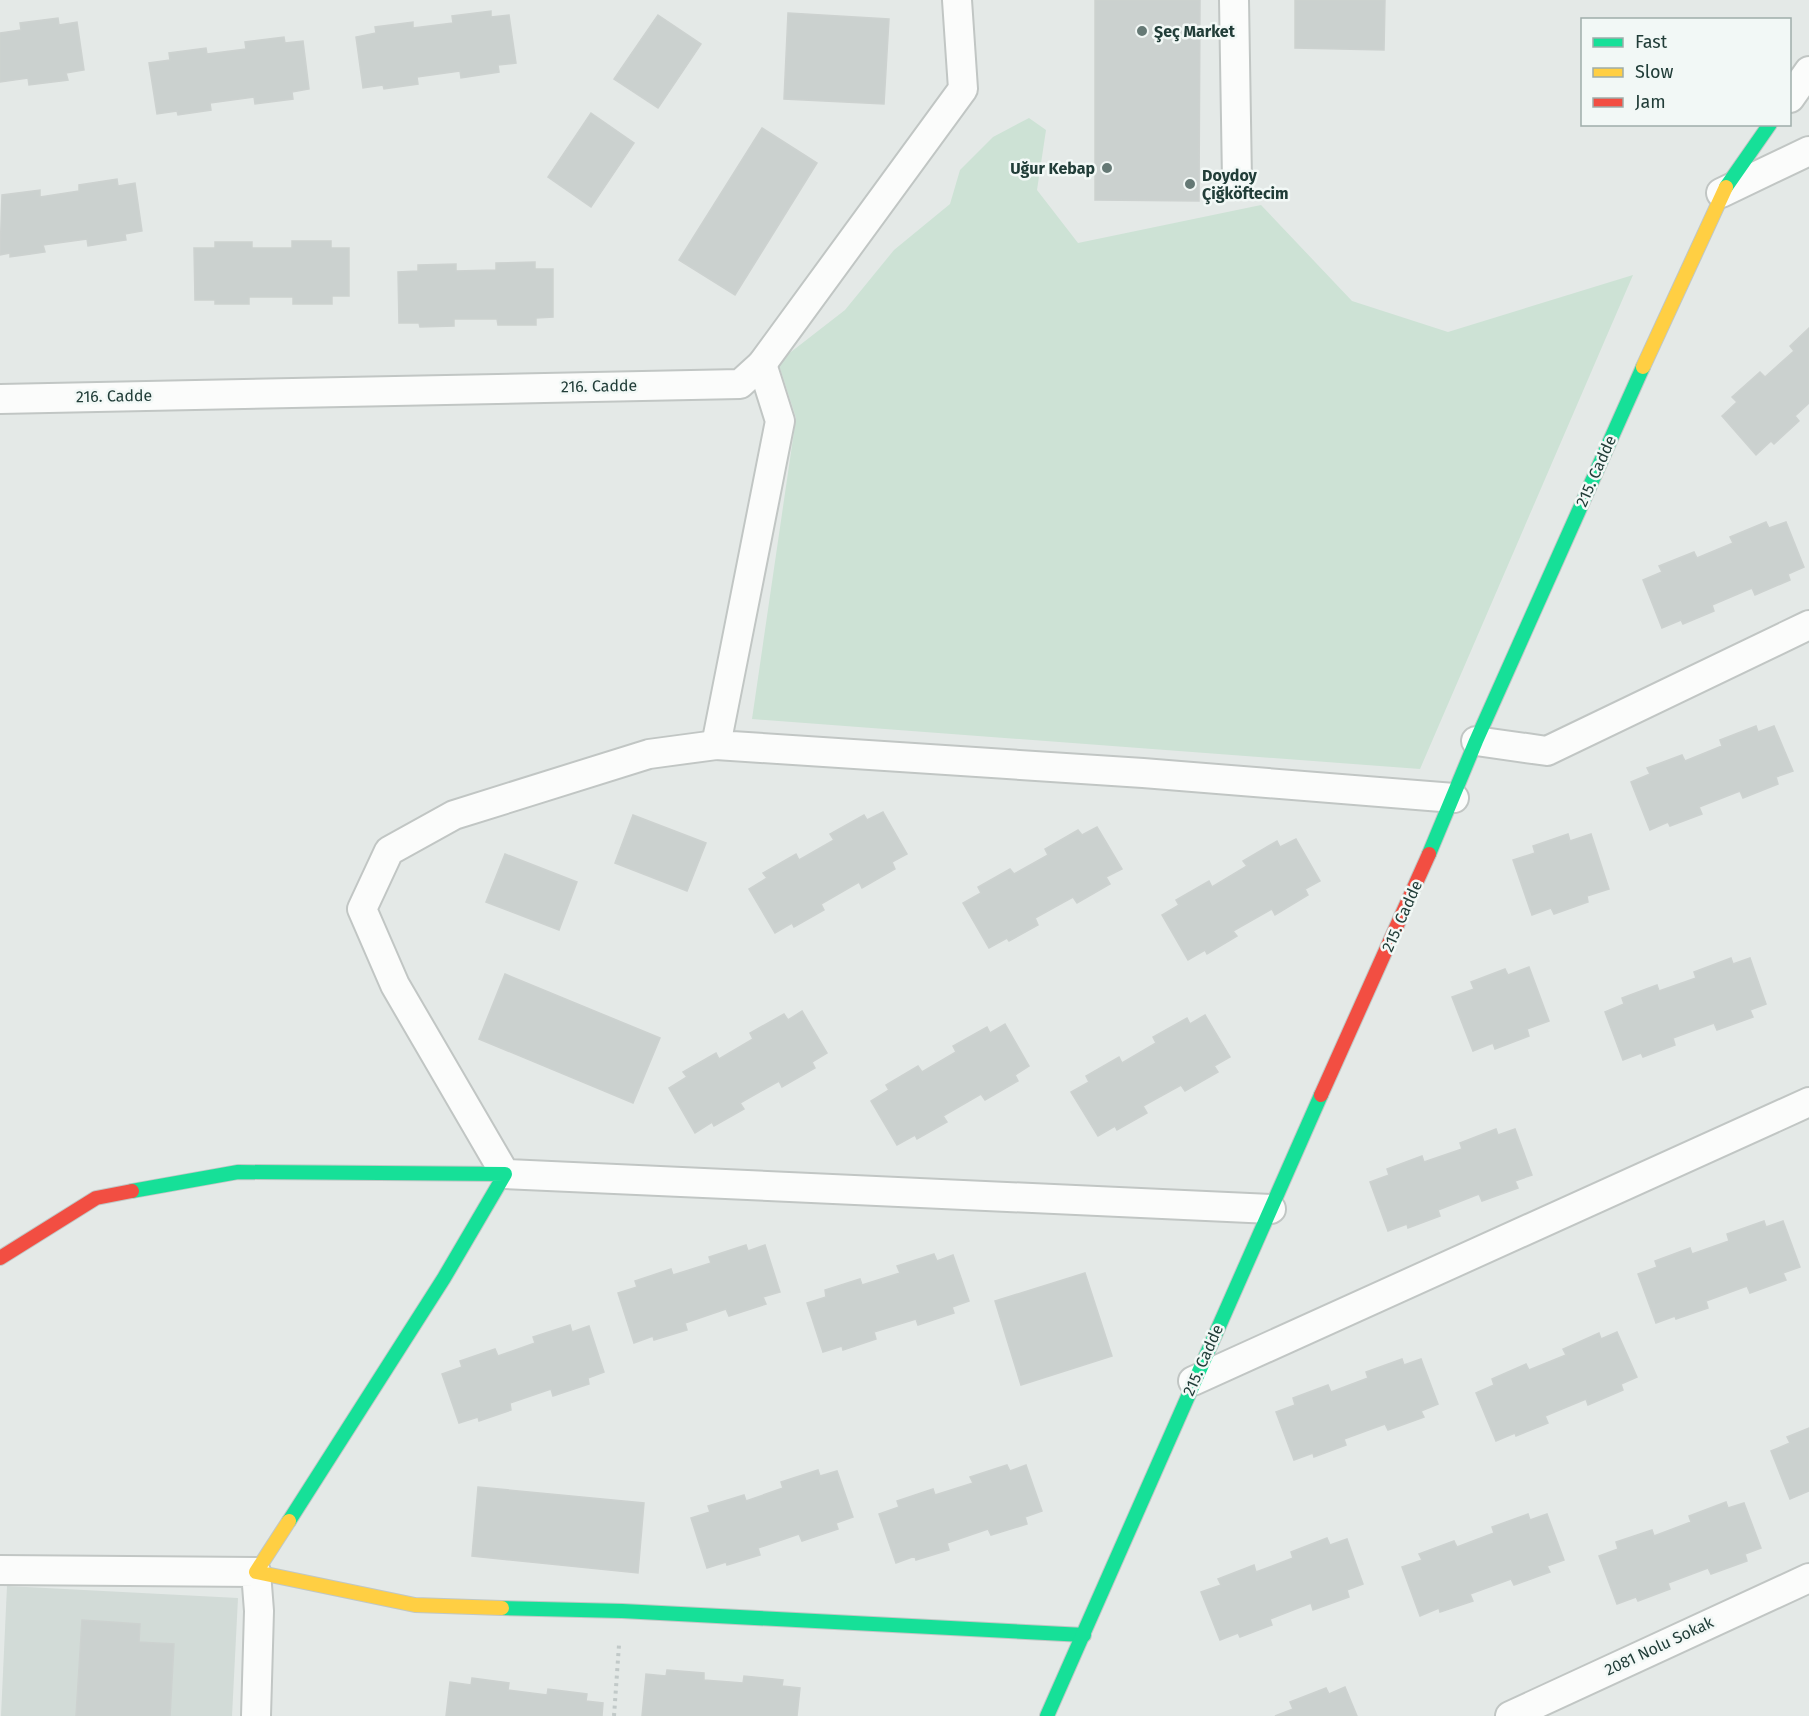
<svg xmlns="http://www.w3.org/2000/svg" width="1809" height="1716" font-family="'Fira Sans',sans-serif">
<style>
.built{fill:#d2dbd7}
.green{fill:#cde2d5}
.building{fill:#cbd1cf;stroke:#cdd2d0;stroke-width:1.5}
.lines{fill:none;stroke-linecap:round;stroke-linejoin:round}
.street-casing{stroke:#c1c6c4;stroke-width:32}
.fast-casing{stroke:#c0c7c5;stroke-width:16}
.slow-casing{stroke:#c0c7c5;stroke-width:16}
.jam-casing{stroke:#c0c7c5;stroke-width:16}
.path{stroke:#c1c9c8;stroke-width:4;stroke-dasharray:3 4.5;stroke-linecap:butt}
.street{stroke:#fbfcfb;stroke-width:28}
.fast{stroke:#16e098;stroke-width:14}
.slow{stroke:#ffcf43;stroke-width:14}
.jam{stroke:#f24e42;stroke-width:14}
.poi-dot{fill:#657975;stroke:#f2f8f6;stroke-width:2}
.labels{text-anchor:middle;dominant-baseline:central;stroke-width:5;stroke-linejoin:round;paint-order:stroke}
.poi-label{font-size:16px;font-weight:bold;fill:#213d38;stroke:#f2f8f6;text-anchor:start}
.street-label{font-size:16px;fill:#213d38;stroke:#f2f8f6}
</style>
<rect width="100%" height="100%" fill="#e4e9e7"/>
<path class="built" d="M7 1586 238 1598 232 1716H1Z"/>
<path class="green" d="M1029 118 1046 130 1037 190 1078 243 1261 205 1352 301 1448 332 1633 275 1420 769 752 719 796 418 778 362 845 310 894 250 950 204 960 170 993 137Z"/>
<g class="building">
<path d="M1095 0H1200L1199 201 1095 200Z"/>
<path d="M1295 0H1385L1384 50 1295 48Z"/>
<path d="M491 11V17L509 15 516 63 498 65 499 72 461 78 460 71 417 77 418 84 384 89 383 85 363 88 356 37 376 33 375 27 413 22V28L453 23 452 16Z"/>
<path d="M788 13 889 19 884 104 784 99Z"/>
<path d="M658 15 701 44 658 108 614 79Z"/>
<path d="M58 18 59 25 77 22 84 70 66 73 68 80 29 85 28 78 0 82V33L21 30 20 23Z"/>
<path d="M284 37 285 43 303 41 309 89 292 92 293 99 255 104 254 97 210 103 211 110 178 115 177 111 157 114 149 63 170 60 169 53 206 48 207 54 246 49 245 42Z"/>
<path d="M591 113 634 143 591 207 548 177Z"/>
<path d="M762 128 817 163 735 295 679 260Z"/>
<path d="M117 179 118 186 135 183 142 231 125 234 126 240 88 246 87 239 43 245 45 252 10 257V253L0 255 2 195 40 190V197L79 191V185Z"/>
<path d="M292 241H331V248H349V296H332V304H293V297H249V304H215V300H195L194 248H215V242H252V248H292Z"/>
<path d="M535 262V269H553V317L536 318V325H498L497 319H454V326L420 327 419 323H399L398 272 418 271V265L456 264V271L496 270V263Z"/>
<path d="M1809 328V403L1795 416 1799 421 1774 444 1771 441 1756 455 1722 416 1737 402 1732 397 1760 372 1765 377 1794 351 1790 346Z"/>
<path d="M1766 522 1769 528 1786 522 1804 567 1788 574 1790 580 1755 595 1752 588 1712 605 1714 611 1683 624 1681 620 1662 628 1643 580 1662 572 1659 566 1694 552 1697 558 1733 543 1730 537Z"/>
<path d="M1756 726 1758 732 1774 726 1793 771 1776 777 1778 784 1743 798 1740 791 1699 807 1702 814 1670 826 1668 822 1650 830 1631 782 1650 774 1647 768 1682 755 1685 761 1722 746 1720 740Z"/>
<path d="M883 812 907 854 892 862 895 869 862 888 859 882 821 904 824 910 794 927 792 923 775 933 749 889 767 878 763 873 796 854 799 860 834 840 830 834 864 815 867 820Z"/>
<path d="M633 815 706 843 687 891 615 863Z"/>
<path d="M1097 827 1122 869 1106 877 1110 884 1077 903 1073 897 1035 918 1038 925 1009 941 1007 938 989 948 963 903 981 893 978 887 1010 869 1014 874 1048 855 1045 849 1078 830 1082 835Z"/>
<path d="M1568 834 1570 841 1591 834 1609 889 1587 896 1588 902 1554 914 1551 908 1532 915 1513 860 1535 853 1533 846Z"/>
<path d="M1296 839 1320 881 1305 889 1308 895 1275 915 1272 909 1233 931 1237 936 1207 954 1205 950 1188 960 1162 915 1179 905 1176 900 1209 881 1212 887 1247 866 1243 861 1277 841 1280 847Z"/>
<path d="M505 854 577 882 559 930 486 902Z"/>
<path d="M1731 958 1733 964 1750 958 1766 1004 1750 1010 1753 1017 1717 1030 1714 1023 1673 1038 1675 1045 1643 1057 1641 1053 1623 1060 1605 1012 1624 1004 1622 998 1657 985 1659 991 1696 978 1694 972Z"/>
<path d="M1529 967 1549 1021 1527 1029 1529 1036 1495 1049 1493 1043 1473 1051 1452 997 1474 989 1471 982 1505 969 1508 975Z"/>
<path d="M505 974 660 1038 633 1103 479 1039Z"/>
<path d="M802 1011 827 1053 812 1062 815 1068 782 1087 779 1081 740 1103 744 1109 714 1126 712 1122 695 1133 669 1088 687 1077 683 1072 716 1053 719 1059 753 1039 750 1033 784 1014 788 1020Z"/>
<path d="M1205 1015 1230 1057 1214 1066 1218 1072 1185 1091 1181 1085 1143 1106 1147 1113 1117 1130 1115 1126 1098 1136 1071 1092 1089 1082 1086 1076 1119 1057 1122 1063 1156 1043 1153 1037 1187 1018 1190 1024Z"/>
<path d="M1005 1024 1029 1066 1015 1075 1018 1081 985 1100 981 1094 943 1116 947 1122 917 1139 915 1135 897 1145 871 1101 889 1090 886 1085 918 1066 922 1072 956 1052 953 1046 987 1027 990 1033Z"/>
<path d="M1496 1129 1498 1135 1515 1129 1532 1175 1515 1181 1518 1188 1482 1201 1479 1194 1438 1210 1440 1216 1408 1228 1407 1224 1388 1231 1370 1182 1389 1175 1387 1169 1422 1156 1424 1162 1462 1149 1460 1143Z"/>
<path d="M1764 1221 1766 1227 1783 1221 1800 1267 1783 1273 1786 1280 1750 1293 1747 1286 1706 1301 1708 1308 1676 1319 1675 1316 1656 1323 1638 1274 1657 1267 1655 1261 1690 1248 1692 1254 1729 1241 1727 1234Z"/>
<path d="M746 1245 748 1251 765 1245 780 1292 763 1297 766 1304 729 1316 726 1309 685 1323 687 1330 654 1340 653 1336 634 1343 618 1293 637 1287 635 1281 671 1269 673 1275 711 1263 709 1257Z"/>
<path d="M934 1254 937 1261 953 1255 969 1301 952 1307 954 1313 918 1325 916 1319 874 1332 876 1339 843 1350 842 1346 823 1352 807 1303 826 1297 825 1290 860 1279 862 1285 900 1273 897 1266Z"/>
<path d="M1085 1273 1112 1356 1021 1385 995 1301Z"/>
<path d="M570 1325 572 1332 589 1326 604 1372 588 1378 589 1384 553 1396 551 1389 510 1403 511 1410 479 1421 478 1417 459 1423 442 1374 462 1367 460 1361 495 1349 498 1356 535 1343 533 1337Z"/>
<path d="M1617 1332 1637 1377 1621 1384 1623 1390 1588 1405 1586 1399 1545 1416 1548 1423 1516 1436 1515 1433 1496 1441 1476 1393 1494 1385 1492 1379 1526 1364 1529 1370 1566 1355 1563 1349 1599 1333 1601 1339Z"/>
<path d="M1402 1359 1404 1365 1421 1359 1438 1404 1421 1411 1424 1417 1388 1430 1385 1424 1344 1439 1346 1445 1314 1457 1313 1453 1294 1460 1276 1412 1295 1405 1293 1398 1328 1385 1331 1392 1368 1378 1366 1372Z"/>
<path d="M1809 1428V1491L1790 1499 1771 1451 1790 1443 1787 1437Z"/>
<path d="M1007 1465 1010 1471 1026 1465 1042 1511 1025 1517 1027 1524 991 1535 988 1529 947 1543 949 1550 916 1560 915 1556 896 1563 879 1514 899 1507 897 1501 933 1489 935 1495 973 1483 970 1477Z"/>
<path d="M818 1470 820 1476 837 1471 853 1517 836 1523 838 1529 802 1541 799 1534 758 1548 760 1555 727 1565 726 1562 707 1568 691 1518 710 1512 708 1506 744 1495 746 1501 783 1488 781 1482Z"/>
<path d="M478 1487 644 1503 638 1573 472 1556Z"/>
<path d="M1726 1502 1728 1508 1744 1503 1761 1548 1745 1554 1747 1561 1711 1574 1708 1568 1668 1583 1670 1589 1638 1601 1636 1597 1617 1604 1599 1556 1618 1549 1616 1542 1652 1530 1654 1536 1691 1522 1689 1516Z"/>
<path d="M1528 1514 1530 1520 1547 1514 1564 1560 1547 1566 1550 1572 1514 1585 1511 1579 1470 1594 1473 1601 1440 1612 1439 1608 1420 1616 1402 1567 1422 1560 1419 1554 1454 1541 1457 1547 1494 1533 1492 1527Z"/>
<path d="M1327 1538 1330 1545 1347 1539 1363 1584 1347 1590 1349 1597 1313 1610 1311 1603 1270 1619 1272 1625 1240 1637 1238 1633 1220 1640 1201 1592 1221 1585 1218 1579 1254 1565 1256 1572 1293 1558 1291 1552Z"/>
<path d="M82 1620 140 1624 139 1642 174 1644 170 1716H76Z"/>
<path d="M667 1670 704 1673V1680L743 1683 744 1676 783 1680 782 1686 800 1688 797 1716H642L646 1674 666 1676Z"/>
<path d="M472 1678 509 1683 508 1690 547 1695 548 1689 587 1694 586 1701 603 1703 602 1716H446L450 1682 471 1685Z"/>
<path d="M1345 1687 1357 1716H1275L1293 1709 1290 1702 1326 1688 1329 1694Z"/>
</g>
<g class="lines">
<g class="street-casing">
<g id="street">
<path d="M1234 0 1237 180"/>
<path d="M1790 98 1809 71"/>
<path d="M1721 193 1809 151"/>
<path d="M762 364 780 421 716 745 1143 773 1454 798"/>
<path d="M0 399 740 384 762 364 963 89 957 0"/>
<path d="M1476 741 1547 751 1809 625"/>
<path d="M716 745 649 754 454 815 389 851 362 909 395 985 505 1174 1271 1209"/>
<path d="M1193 1381 1809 1102"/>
<path d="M0 1570 256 1572 259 1611 256 1716"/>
<path d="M1510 1716 1809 1578"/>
</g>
</g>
<g class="fast-casing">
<g id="fast">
<path d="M1726 187 1770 124"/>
<path d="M1429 854 1476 741 1643 367"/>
<path d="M132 1191 238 1172 505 1174 444 1278 289 1521"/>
<path d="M502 1608 622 1611 1084 1635"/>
<path d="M1047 1716 1321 1095"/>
</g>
</g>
<g class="slow-casing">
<g id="slow">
<path d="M1643 367 1726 187"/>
<path d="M289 1521 256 1572 415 1605 502 1608"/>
</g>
</g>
<g class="jam-casing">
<g id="jam">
<path d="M1321 1095 1429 854"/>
<path d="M0 1258 96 1198 132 1191"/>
</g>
</g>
<path class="path" d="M614 1716 619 1645"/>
<use href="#street" class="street"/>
<use href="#fast" class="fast"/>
<use href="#slow" class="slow"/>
<use href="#jam" class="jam"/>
</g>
<g class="poi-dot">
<circle cx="1142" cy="31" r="6"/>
<circle cx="1107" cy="168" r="6"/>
<circle cx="1190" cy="184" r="6"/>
</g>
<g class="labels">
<g class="poi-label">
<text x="1154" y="31">Şeç Market</text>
<text x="1095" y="168" text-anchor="end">Uğur Kebap</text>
<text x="1202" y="175">Doydoy<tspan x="1202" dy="18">Çiğköftecim</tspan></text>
</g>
<g class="street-label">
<text transform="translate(599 386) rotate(-1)">216. Cadde</text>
<text transform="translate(114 396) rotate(-1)">216. Cadde</text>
<text transform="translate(1596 471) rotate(-66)">215. Cadde</text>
<text transform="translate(1402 916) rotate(-66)">215. Cadde</text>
<text transform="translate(1203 1360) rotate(-66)">215. Cadde</text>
<text transform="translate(1659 1646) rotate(-25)">2081 Nolu Sokak</text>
</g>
</g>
<rect x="1581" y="18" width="210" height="108" fill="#f2f8f6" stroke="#9eadaa" stroke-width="1.5"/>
<rect x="1593" y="38" width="30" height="9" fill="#16e098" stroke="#9eadaa" stroke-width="1.5"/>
<text x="1635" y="48" font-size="18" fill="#213d38">Fast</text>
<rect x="1593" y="68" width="30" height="9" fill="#ffcf43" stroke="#9eadaa" stroke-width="1.5"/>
<text x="1635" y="78" font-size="18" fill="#213d38">Slow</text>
<rect x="1593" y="98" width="30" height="9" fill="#f24e42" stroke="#9eadaa" stroke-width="1.5"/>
<text x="1635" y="108" font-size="18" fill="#213d38">Jam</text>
</svg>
